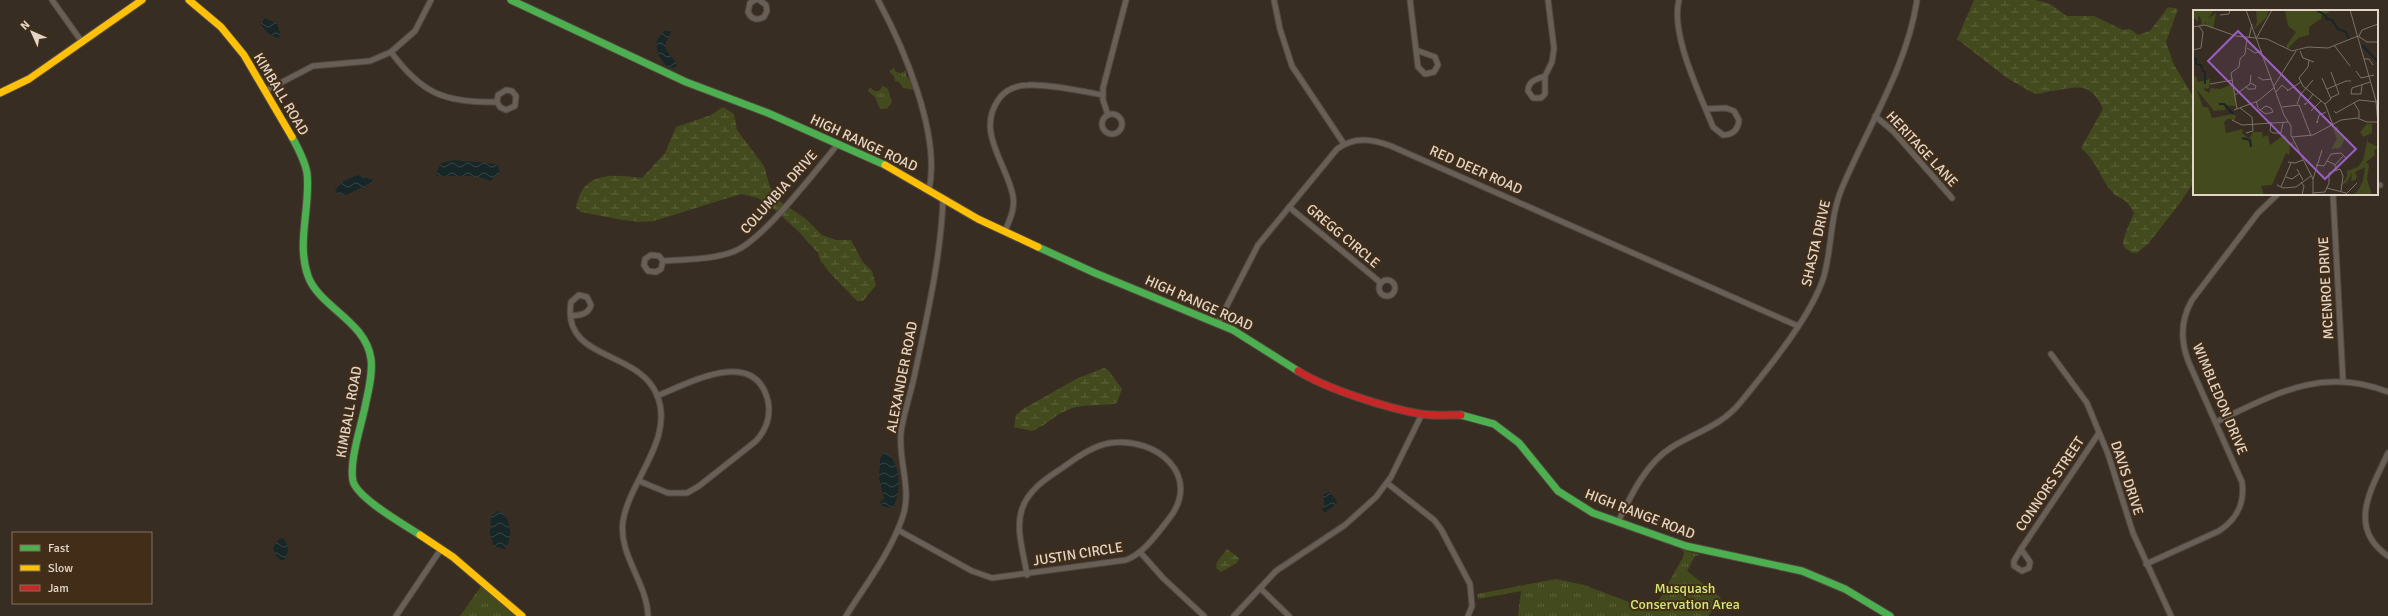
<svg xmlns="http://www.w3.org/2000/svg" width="2388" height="616" font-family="Signika,sans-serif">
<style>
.grass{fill:url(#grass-tufts)}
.wetland{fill:url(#wetland-marsh)}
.water{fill:url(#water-waves)}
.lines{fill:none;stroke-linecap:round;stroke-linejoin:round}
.street-casing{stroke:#52483e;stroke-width:7}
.fast-casing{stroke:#52483e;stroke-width:9}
.slow-casing{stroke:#52483e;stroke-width:9}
.jam-casing{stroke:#52483e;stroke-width:9}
.street{stroke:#685f57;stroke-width:5}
.fast{stroke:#4caf50;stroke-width:7}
.slow{stroke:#ffc107;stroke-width:7}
.jam{stroke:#c62828;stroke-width:7}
.labels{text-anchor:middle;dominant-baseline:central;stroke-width:4;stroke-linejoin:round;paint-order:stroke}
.street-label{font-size:14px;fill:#e3d6c9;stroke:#422e18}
.park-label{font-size:14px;fill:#d1e975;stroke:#422e18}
.inset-river{fill:none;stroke:#172627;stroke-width:2}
.inset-road{fill:none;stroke:#7c7165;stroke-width:1}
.view{fill:#9a5fc2;fill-opacity:0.15;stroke:#9a5fc2;stroke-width:2}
.inset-edge{fill:none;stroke:#e3d6c9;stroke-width:2}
</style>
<defs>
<pattern id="grass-tufts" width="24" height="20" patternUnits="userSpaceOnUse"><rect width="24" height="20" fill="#434a1d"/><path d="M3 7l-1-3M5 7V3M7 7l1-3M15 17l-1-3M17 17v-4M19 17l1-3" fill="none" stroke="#5e633c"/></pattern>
<pattern id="wetland-marsh" width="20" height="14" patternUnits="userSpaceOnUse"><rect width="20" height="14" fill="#434a1d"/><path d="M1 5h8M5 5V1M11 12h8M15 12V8" fill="none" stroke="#5e633c"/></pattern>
<pattern id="water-waves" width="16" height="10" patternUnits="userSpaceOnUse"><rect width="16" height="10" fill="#172627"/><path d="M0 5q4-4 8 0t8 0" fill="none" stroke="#394545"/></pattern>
</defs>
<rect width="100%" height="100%" fill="#382d22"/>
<g class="grass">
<path d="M894 68 896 72 901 73 906 70V76L912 81 914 90 903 88 899 82 895 81 894 76 889 71Z"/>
<path d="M883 86 888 89 892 102 887 109H880L875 97 868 91 870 87 874 91H879Z"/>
<path d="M1680 549 1700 555 1695 556 1687 571 1721 598 1708 616H1518L1521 591 1478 599 1477 594 1556 579 1584 585 1653 611 1683 557 1684 552Z"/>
<path d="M482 585 518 616H460Z"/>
</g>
<g class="wetland">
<path d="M1974 0H2035L2050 4 2067 16H2094L2123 30 2130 29 2138 35 2150 31 2168 7 2178 9 2166 42 2174 65 2194 98V182L2180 203 2148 244 2137 253H2132L2125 248 2123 243 2125 234 2134 213C2125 195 2120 201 2112 192 2099 176 2098 163 2081 148L2103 109C2091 82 2079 86 2052 91 2044 92 2041 95 2033 93L2007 78 1957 39Z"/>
<path d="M723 107 734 114 737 130 764 166 770 187 781 202 806 219 822 235 836 240H851L862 261 872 271 876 285 863 301H857L830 273 820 260 818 253 798 231 774 209 758 198 741 194 654 221C631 224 605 216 581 212L576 208C582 171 612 174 642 178L665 153 676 127 711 115Z"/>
<path d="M1104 368 1109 371 1122 389 1117 403C1102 407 1085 403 1070 409 1055 414 1046 426 1032 431L1014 427 1016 415 1023 409 1078 378Z"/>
<path d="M1227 549 1239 558 1237 563 1221 572 1216 568 1217 562Z"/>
</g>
<g class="water">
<path d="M265 18 277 24 281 36 278 38C271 36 265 31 261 24Z"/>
<path d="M664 31H671L665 45C666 54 675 58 677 66L674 68 667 67 658 55 656 42Z"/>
<path d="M455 160C464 162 493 162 498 165L500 173 490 181C475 173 452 178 435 175L441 163Z"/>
<path d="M357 175 373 180 371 183 346 195 338 194 335 190 344 181Z"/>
<path d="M884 452C901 458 903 498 891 508L882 506 879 503 884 498 879 479 880 459Z"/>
<path d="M1329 492 1337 501 1336 504 1324 513 1322 509 1325 507 1323 495Z"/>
<path d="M498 511C512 516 513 538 505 549L494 546 490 534 491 516Z"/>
<path d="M282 538C290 545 289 551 284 560H281L276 556 273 548 278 540Z"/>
</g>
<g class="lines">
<g class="street-casing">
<g id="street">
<path d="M52 0 82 42"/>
<path d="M755 0 750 3 748 12C751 19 757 21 764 17L767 11 766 5 759 0"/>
<path d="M878 0C904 48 941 135 929 190"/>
<path d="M1274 0 1280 29 1292 66 1344 144"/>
<path d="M1410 0 1418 67 1425 74 1434 72 1438 65 1435 57 1416 50"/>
<path d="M1679 0C1670 34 1700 94 1713 127L1723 135C1733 135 1738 130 1739 120L1734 111 1726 108 1706 109"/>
<path d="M391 52C422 94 445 103 497 102L500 107 506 110 515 106 516 96 512 91 506 90 498 95 497 102"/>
<path d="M1545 76C1537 79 1528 81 1528 91L1533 98H1541L1545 94V76L1552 62 1554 48 1548 0"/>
<path d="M265 91 313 66 370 61 391 52 415 31 431 0"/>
<circle cx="1112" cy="124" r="10"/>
<path d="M1108 115 1103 100V88L1126 0"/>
<path d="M1875 116 1893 131 1952 198"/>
<path d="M2377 185H2380"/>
<path d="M2333 194 2343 381"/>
<path d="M1289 207 1381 283"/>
<path d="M1005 231C1010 219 1015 210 1013 196 1007 164 975 131 999 99 1005 90 1017 85 1028 85 1052 84 1079 91 1103 95"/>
<path d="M663 261 659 256 651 255 645 259 644 265 648 271 656 272 661 269 663 261C686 259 713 260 735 251 764 239 816 170 838 144"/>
<circle cx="1387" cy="288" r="8"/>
<path d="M571 316C580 315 588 315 591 305L587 297 579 295 571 302C561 361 638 349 657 395 675 439 630 479 623 521 618 555 647 582 648 616"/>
<path d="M1218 323 1258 245 1337 149C1355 136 1372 139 1391 146L1798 326"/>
<path d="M2051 354 2087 403 2108 454 2133 533 2171 616"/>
<path d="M2216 422C2275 394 2322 366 2388 392"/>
<path d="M2388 453C2372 488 2346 527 2388 556"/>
<path d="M639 481 668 493H687L699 486 756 441C766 430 771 416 768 401 755 346 689 383 657 396"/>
<path d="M1387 483 1434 520 1441 529 1470 584 1472 606 1468 616"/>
<path d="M1618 522C1631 495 1646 463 1672 447 1696 432 1721 426 1740 403 1766 371 1812 316 1824 276 1832 247 1830 216 1842 188 1868 126 1907 67 1917 0"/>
<path d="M898 530 972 571 992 578 1126 560C1144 553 1156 535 1168 520 1204 476 1156 436 1110 443 1091 446 1074 460 1059 470 1044 480 1028 491 1022 509 1015 529 1024 554 1027 575"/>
<path d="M2021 549 2030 562 2029 568 2022 571 2014 566V561L2021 549 2099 433"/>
<path d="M1140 552 1163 578 1204 616"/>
<path d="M2146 564 2219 531C2237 519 2245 504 2242 482L2189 363C2180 341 2180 321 2192 300L2258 213 2278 194"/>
<path d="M1260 588 1289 616"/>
<path d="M396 616 441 549"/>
<path d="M846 616C866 584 891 552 903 516 912 488 898 461 901 432 904 412 911 393 915 373 927 316 941 257 943 199"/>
<path d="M1234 616 1276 571 1345 525 1376 497 1391 477 1422 414"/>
</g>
</g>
<g class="fast-casing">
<g id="fast">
<path d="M511 0 686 82 768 113 885 165"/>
<path d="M292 137C298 148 305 161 307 173 311 206 296 243 308 276 319 307 366 321 371 359 373 374 368 392 365 407 361 426 349 462 353 481 357 498 405 525 420 535"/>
<path d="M1038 247 1095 273 1233 330 1298 371"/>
<path d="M1461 415 1494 424 1519 443 1558 491 1593 513 1686 546 1802 571 1845 589 1890 616"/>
</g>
</g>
<g class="slow-casing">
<g id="slow">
<path d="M189 0 221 27 244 55 292 137"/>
<path d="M0 93 29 79 142 0"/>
<path d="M885 165 978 219 1038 247"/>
<path d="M420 535 453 557 522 616"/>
</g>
</g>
<g class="jam-casing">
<path id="jam" d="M1298 371C1327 389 1386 408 1421 414 1434 416 1448 415 1461 415"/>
</g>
<use href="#street" class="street"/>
<use href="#fast" class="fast"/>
<use href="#slow" class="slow"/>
<use href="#jam" class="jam"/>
</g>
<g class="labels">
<g class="street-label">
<text transform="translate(281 94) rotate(59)">KIMBALL ROAD</text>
<text transform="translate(864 143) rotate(25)">HIGH RANGE ROAD</text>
<text transform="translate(1922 149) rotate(47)">HERITAGE LANE</text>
<text transform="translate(1476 170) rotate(24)">RED DEER ROAD</text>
<text transform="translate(779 192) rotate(-48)">COLUMBIA DRIVE</text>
<text transform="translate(1343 236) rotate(40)">GREGG CIRCLE</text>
<text transform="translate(1816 243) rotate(-77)">SHASTA DRIVE</text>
<text transform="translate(2326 288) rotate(-93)">MCENROE DRIVE</text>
<text transform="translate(1199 303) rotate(24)">HIGH RANGE ROAD</text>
<text transform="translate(902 377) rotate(-79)">ALEXANDER ROAD</text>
<text transform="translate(2220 399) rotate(67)">WIMBLEDON DRIVE</text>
<text transform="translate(349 412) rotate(-80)">KIMBALL ROAD</text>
<text transform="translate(2127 478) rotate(72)">DAVIS DRIVE</text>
<text transform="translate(2050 484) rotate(-56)">CONNORS STREET</text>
<text transform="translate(1640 514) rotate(21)">HIGH RANGE ROAD</text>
<text transform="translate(1078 554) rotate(-9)">JUSTIN CIRCLE</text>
</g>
<g class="park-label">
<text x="1685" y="588">Musquash<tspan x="1685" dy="16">Conservation Area</tspan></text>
</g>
</g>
<g transform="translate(2193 10)">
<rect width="185" height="185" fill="#382d22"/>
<path d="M3 66 5 72 17 69 16 78 10 79 16 83 18 78 27 79 40 74 43 96 31 95 33 100 21 101 4 80 10 97H15L19 108 40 104 43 106 41 111 36 108 31 112 33 123 50 119 49 123 56 129 60 122H69L70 127 75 125 77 135 91 125 89 123 93 126 96 133 101 132 100 135 96 136 79 175 68 176 71 185H0V67Z" fill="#434a1d"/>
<path d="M0 0 20 1 15 9 23 3 20 19 13 15V11L11 15H6L9 14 7 6 5 7V12L1 8 0 13ZM63 0H76L73 8 61 19 64 12Z" fill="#434a1d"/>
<path d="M95 0H138L133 4V7L129 4 128 9 116 17V25L105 28 95 39 93 36 103 22 95 16 92 1ZM174 114H179V123L170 127 167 122ZM145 116 146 124 152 129 147 138 138 139 144 129 140 119ZM67 122 58 134 69 144 57 152 58 147 53 137 57 131 53 132 48 128H58L60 124ZM87 127 89 134 97 137 96 145 84 136 79 139 75 137 77 135H82ZM175 127V132L185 137 181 141 182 145 173 152 176 155 174 169 179 185H159L164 182 170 171 172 157 162 162 164 167 162 170 158 171 159 163 154 172 146 177 154 167V161L165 157 170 150ZM33 128 30 136H34V139L39 143 33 140 32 136 29 141 25 139 22 144 19 143V138L15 142V139L20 137 22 140 24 133ZM60 155 59 159H62L53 167 50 173 39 177 35 183 33 180 31 185 28 181 25 184 21 178 17 185H1L5 180 0 176 3 174 4 177 13 175 16 178 23 175 29 179 25 174 28 165 34 169 39 162 37 170 43 171 42 160 45 162V158L48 157 49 163 54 164 57 160 54 157Z" fill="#434a1d"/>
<path class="inset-river" d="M123 0 132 5 134 9 139 10 145 19 153 22 156 29M169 35 185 52M0 48 3 49V54L8 55 9 59M9 60 12 62V74M26 94H31L40 104M49 128 57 130 58 137"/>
<path class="inset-road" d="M53 0 91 105 98 116V125L120 169V185M157 0 183 91 185 115M27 5 36 4 37 0M0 17 12 15 43 26 74 29 99 41 115 37 135 38 165 26 174 32H185M166 26 169 20 185 14M64 27 79 0M56 28 59 14M141 35 157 56M54 38 62 43 69 41M0 40 8 38 10 22 6 16M107 41 110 48 121 52M171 49H176L180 55M116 50 115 57 106 68 110 76 132 94 140 115M163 61 168 68 181 65M65 67 70 70 79 69M129 68 138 89 132 94M17 74 40 70M169 75 168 84H158L159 78 177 72M53 76 55 79H62L63 76 58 73M81 76 103 41M134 79 153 71H158M94 81 108 72M83 82 89 75 95 80M42 85 57 74 58 65M137 88 146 84 138 62M63 91 65 98 67 100 73 104 80 102 78 98 73 96 67 100M112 93V95L120 84M161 93 166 101V108M104 94 108 84 120 70M89 97 106 95 118 126M47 98 59 107 60 121 53 123M44 99 38 63 46 57 47 49 52 44 54 28M41 100 65 91 82 77M118 101 128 91M141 101 143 103 166 90 185 92M39 110 49 115 95 112M124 111V113L126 105 133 102M78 112 77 121 80 123H88L90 113M99 127 120 125 148 110 164 108 174 112H185M134 151 141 154 144 160M95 152 102 153 110 150M123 155 131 156 138 144 148 143 153 148M142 155 151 145M104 159 110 170M93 167 99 169 106 164M120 169 129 140M108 172 111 176 109 185M84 175 90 178 103 177 118 166M88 177 98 153M134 178 153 183M120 183 132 182 136 173V163L147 159 150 166 148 181M152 185 164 173"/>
<path class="view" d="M45 21 163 139 132 169 15 51Z"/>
<rect width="185" height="185" class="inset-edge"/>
</g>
<rect x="12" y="532" width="140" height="72" fill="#422e18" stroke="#82715f"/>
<rect x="20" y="545" width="20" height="6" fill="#4caf50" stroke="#82715f"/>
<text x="48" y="552" font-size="12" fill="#e3d6c9">Fast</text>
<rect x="20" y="565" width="20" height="6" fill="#ffc107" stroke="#82715f"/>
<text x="48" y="572" font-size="12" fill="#e3d6c9">Slow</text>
<rect x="20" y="585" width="20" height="6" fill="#c62828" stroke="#82715f"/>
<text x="48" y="592" font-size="12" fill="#e3d6c9">Jam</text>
<g transform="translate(32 32) rotate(315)" stroke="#422e18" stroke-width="3" paint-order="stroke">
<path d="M0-3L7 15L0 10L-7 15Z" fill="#e3d6c9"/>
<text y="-6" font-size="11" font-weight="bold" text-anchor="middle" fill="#e3d6c9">N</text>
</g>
</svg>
